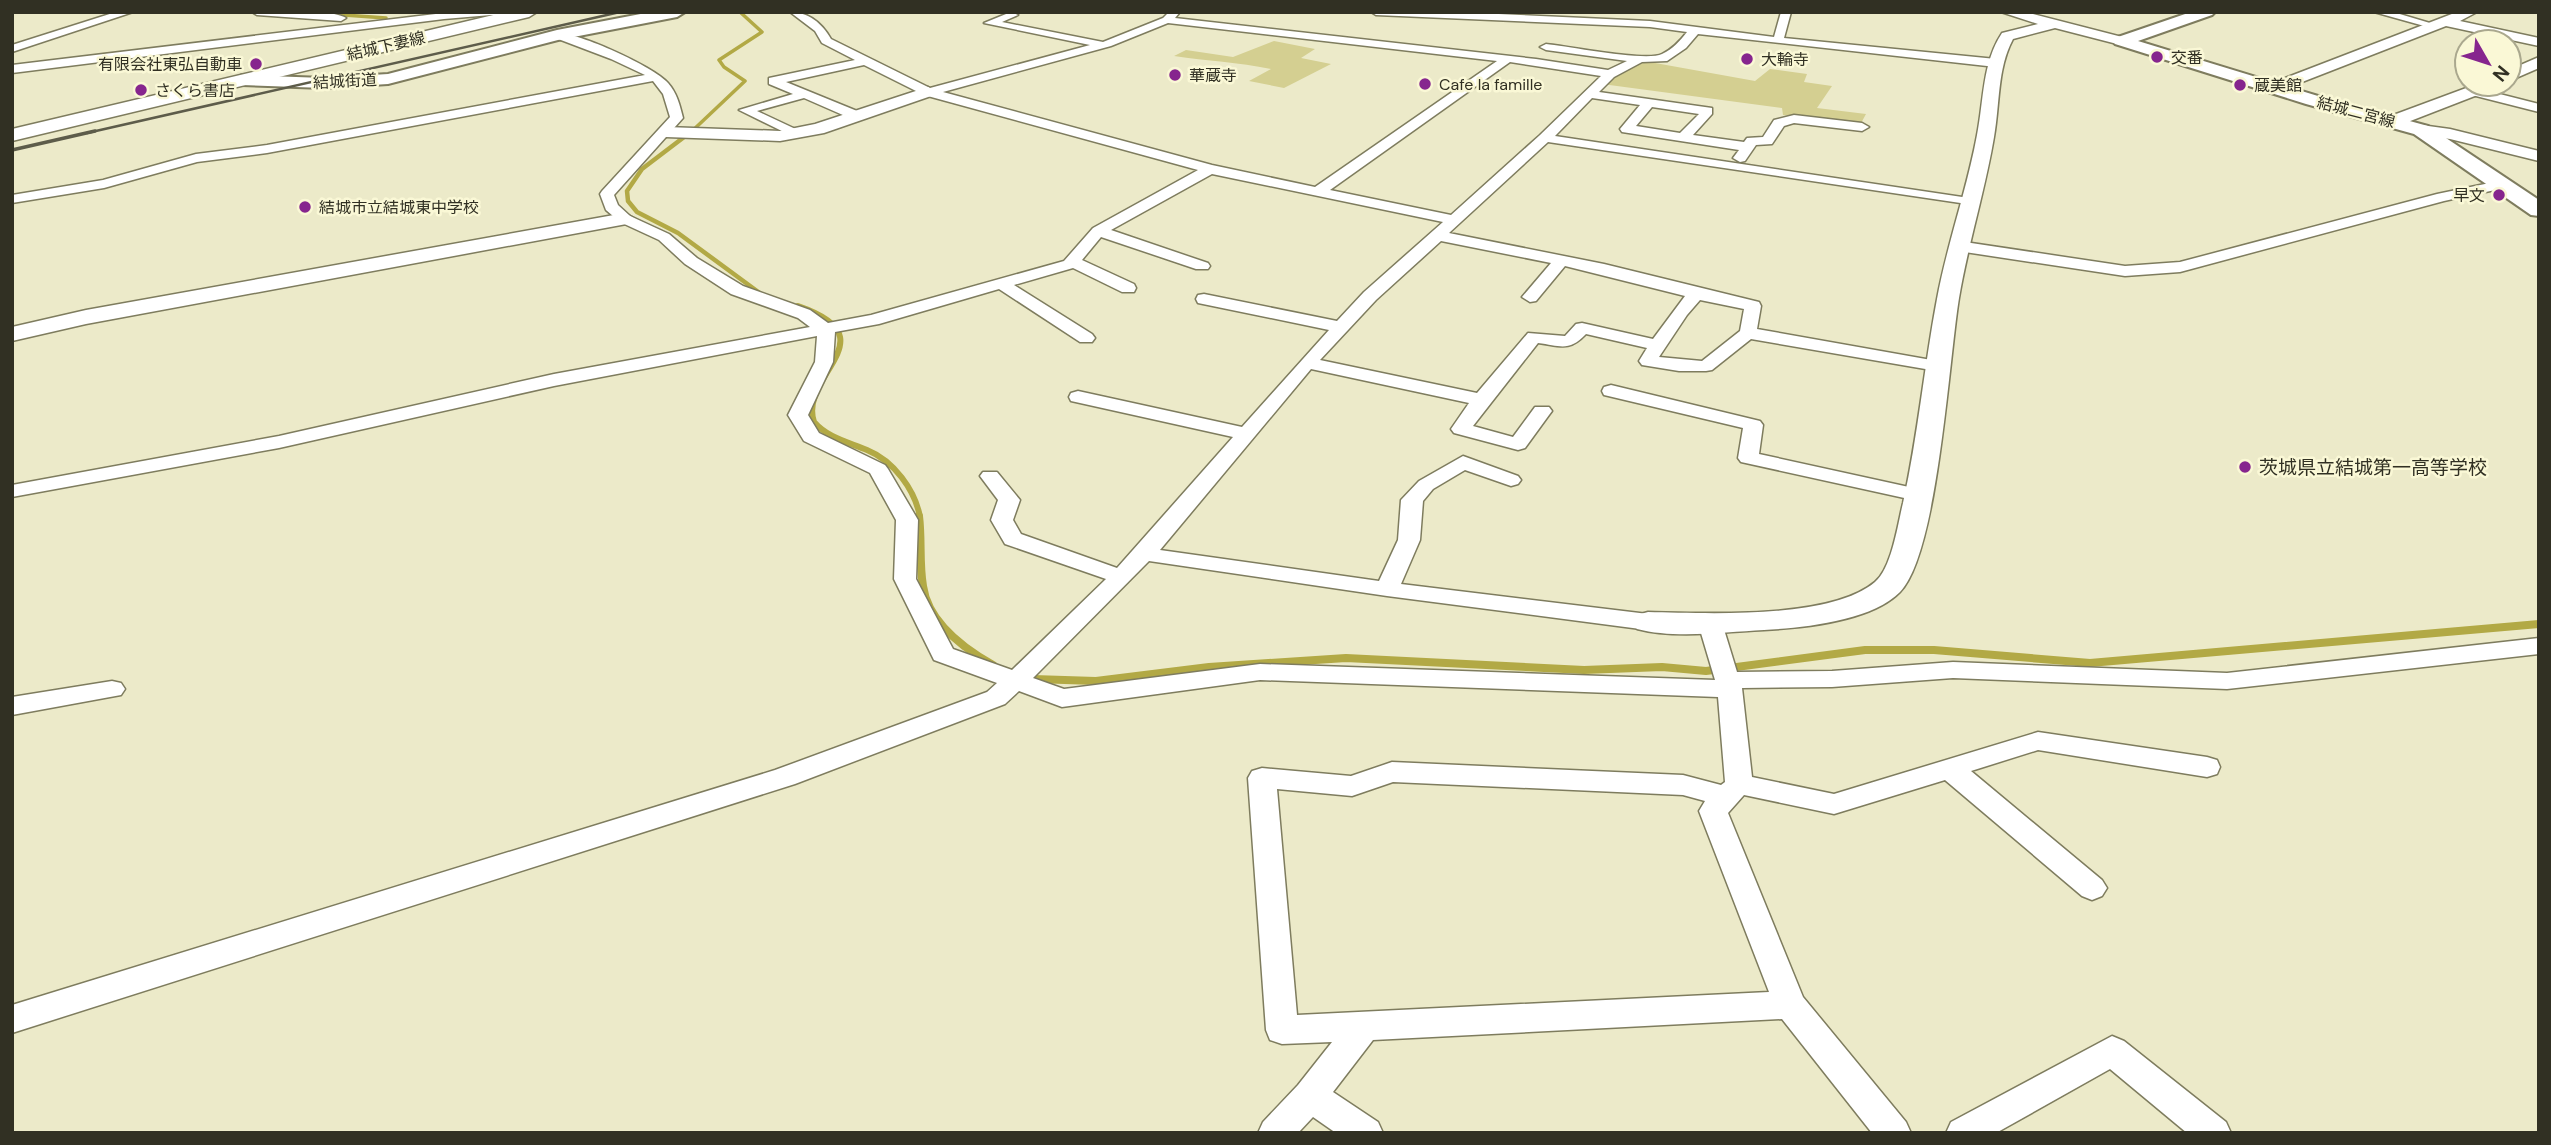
<svg xmlns="http://www.w3.org/2000/svg" width="2551" height="1145" font-family="'DM Sans','Noto Sans JP',sans-serif">
<style>
.green{fill:#d4cf91}
.lines{fill:none;stroke-linecap:round;stroke-linejoin:round}
.stream-far3{stroke:#b2a945;stroke-width:3.5}
.stream-far2{stroke:#b2a945;stroke-width:4.5}
.stream-far1{stroke:#b2a945;stroke-width:6}
.stream{stroke:#b2a945;stroke-width:8}
.minor-casing{stroke:#7e7c5e;stroke-width:3}
.tertiary-casing{stroke:#7e7c5e;stroke-width:3}
.secondary-casing{stroke:#7e7c5e;stroke-width:4}
.primary-casing{stroke:#7e7c5e;stroke-width:3}
.minor{fill:#fff;fill-rule:evenodd}
.tertiary{fill:#fff;fill-rule:evenodd}
.secondary{fill:#fff;fill-rule:evenodd}
.primary{fill:#fff;fill-rule:evenodd}
.rail-far1{stroke:#5d5c4a;stroke-width:2.5}
.rail{stroke:#5d5c4a;stroke-width:3.5}
.poi-dot{fill:#86258e;stroke:#faf8d6;stroke-width:2.5}
.labels{text-anchor:middle;dominant-baseline:central;stroke-width:5;stroke-linejoin:round;paint-order:stroke}
.far-street-label{font-size:16px;fill:#313023;stroke:#faf8d6}
.far-poi-label{font-size:16px;fill:#313023;stroke:#faf8d6;text-anchor:start}
.poi-label{font-size:19px;fill:#313023;stroke:#faf8d6;text-anchor:start}
</style>
<rect width="100%" height="100%" fill="#eceac9"/>
<g class="green">
<path d="M1274 41 1315 49 1301 58 1331 64 1284 88 1249 81 1271 69C1238 62 1207 61 1174 56L1186 50 1233 57Z"/>
<path d="M1644 61 1755 81 1770 69 1807 74 1804 82 1832 86 1817 108 1866 114 1860 125 1783 115 1782 108 1602 84Z"/>
</g>
<g class="lines">
<g class="stream-far3">
<path d="M449 13 465 12"/>
<path d="M330 14 386 18"/>
<path d="M690 133 745 81 724 67 719 60 762 32 740 12"/>
</g>
<path class="stream-far2" d="M692 131 642 169 627 191 628 201 637 212 678 233 761 294"/>
<path class="stream-far1" d="M798 306C892 338 798 375 814 422 828 438 848 442 867 450 894 461 915 490 920 517"/>
<g class="stream">
<path d="M919 516C922 539 919 563 923 586 928 622 963 648 993 665"/>
<path d="M1033 679 1096 681 1209 667 1346 658 1584 670 1662 667 1706 671 1865 650H1934L2090 663 2539 624"/>
</g>
<g class="minor-casing">
<g id="minor">
<path d="M116 12H133L12 52V45Z"/>
<path d="M252 12C272 12 333 9 346 18L341 21 257 15Z"/>
<path d="M524 12V16L520 17 491 15 444 19 12 73V65L444 13Z"/>
<path d="M790 12C808 12 822 23 831 39L930 88 1090 45 984 23 1011 12 1018 15 1002 22 1103 42 1163 18 1169 12H1180L1175 18 1536 59 1608 70 1627 61 1546 50 1540 47 1546 44C1568 46 1646 62 1662 54 1673 49 1680 41 1687 32L1650 27 1376 15 1371 12H1455L1650 21 1774 37 1781 12H1791L1784 38 1996 59 2002 63 1996 67 1698 34 1686 48 1667 61 1642 62 1614 77 1599 92 1712 108V114L1693 135 1744 142 1747 138 1763 137 1774 120 1794 115 1862 123 1869 127 1862 131 1794 123 1784 126 1772 144 1756 145 1745 161 1740 162 1733 158 1739 150 1622 132 1620 129 1640 105 1592 98 1555 136 1969 198 1976 202 1974 205 1548 142 1449 233 1604 264 1759 302 1761 306 1757 329 1937 361 1946 366 1943 370 1937 371 1751 339 1712 370 1706 371H1679L1642 365 1639 361 1647 348 1586 334C1569 352 1561 346 1538 343L1473 426 1513 437 1535 407H1549L1552 411 1549 415 1525 448 1518 450 1454 433 1451 429 1469 403 1311 369 1160 550 1379 581 1398 540 1401 500 1419 481 1463 456 1518 476 1521 480 1518 484 1511 486 1465 470 1433 489 1423 501 1420 540 1401 584 1648 614 1656 617 1660 622 1656 627 1648 630 1387 596 1149 561 1033 678 1064 689 1260 664 1715 680 1698 623 1702 618 1710 615 1718 618 1722 623 1737 672 1832 671 1953 662 2227 673 2539 638V654L2227 689 1953 678 1832 687 1742 688 1752 777 1834 794 2038 732 2207 757 2217 760 2220 767 2217 774 2207 777 2038 750 1971 771 2102 880 2107 888 2102 896 2092 900 2082 896 1945 780 1834 814 1744 795 1728 813 1803 997 1906 1122 1911 1133H1872L1782 1019 1373 1040 1333 1092 1378 1122 1383 1133H1336L1313 1117 1298 1133H1258L1263 1122 1298 1085 1332 1042 1282 1044 1270 1040 1266 1030 1248 778 1252 771 1262 768 1351 776 1392 762 1683 775 1721 785 1725 782 1718 697 1260 680 1062 707 1019 691 1005 704 795 784 12 1033V1005L775 770 987 692 997 683 934 660 894 579 896 520 870 473 804 441 788 415 815 362 817 336 554 386 279 448 12 497V485L279 436 554 374 810 327 798 318 731 294 685 264 659 240 620 222 606 210 600 194 602 191 670 117 663 94 653 81 267 153 197 162 104 188 12 203V195L103 180 196 154 267 145 645 75 611 59 553 37V33C574 30 653 66 668 83 677 93 680 106 683 118L614 195 618 205 630 216 669 234 697 258 743 286 810 310 828 323 871 315 1064 261 1093 228 1198 170 924 95 864 65 786 82 862 113V119H852L804 98 757 111 804 133 797 137 792 136 739 110 793 94 769 84V78L855 60 822 43 815 31ZM1168 23 1497 61 1315 187 1212 165 943 92 1111 46ZM1510 62 1601 76 1540 135 1451 215 1330 190ZM1652 107 1699 114 1680 133 1636 126ZM1212 174 1443 222 1364 292 1337 321 1204 294 1198 295 1196 299 1198 303 1329 330 1242 427 1078 391 1071 393 1069 397 1071 401 1233 437 1117 568 1021 534 1013 520 1020 500 997 472H983L980 476 998 500 991 520 1005 544 1106 579 1012 670 953 649 916 579 918 520 888 469 885 465 819 433 808 415 833 362 835 332 879 324 999 289 1080 342H1092L1095 338 1092 334 1014 285 1073 268 1122 292H1134L1136 288 1134 284 1082 260 1101 237 1196 269H1208L1210 266 1208 263 1111 230ZM1441 241 1551 263 1522 297 1530 302 1536 301 1565 266 1685 296 1653 339 1582 323 1576 324 1565 336 1528 333 1477 393 1320 360 1376 300ZM1700 300 1744 309 1740 331 1702 361 1659 357 1687 315ZM1393 782 1683 795 1705 801 1699 811 1769 992 1297 1015 1277 789 1352 796Z"/>
<path d="M2374 12H2393L2440 26 2435 29Z"/>
<path d="M2476 88 2539 104V112L2472 95V89Z"/>
<path d="M2504 180 2511 184 2509 187 2444 201 2180 272 2125 276 1958 251 1950 246 1958 241 2125 266 2180 262 2437 194Z"/>
<path d="M1611 385 1760 421 1763 425 1759 454 1918 489 1925 491 1929 495 1925 499 1918 501 1741 462 1738 458 1743 428 1604 395 1602 391 1604 387Z"/>
<path d="M112 681 121 683 125 689 121 695 12 715V697Z"/>
<path d="M2112 1036 2124 1041 2226 1122 2231 1133H2187L2110 1069 1996 1133H1946L1951 1122Z"/>
</g>
</g>
<g class="tertiary-casing">
<g id="tertiary">
<path d="M2001 12H2025L2126 38 2128 41 2121 45 2055 28 2013 39C1997 69 2000 104 1994 137 1985 191 1968 244 1959 298 1949 359 1938 553 1900 592 1872 621 1802 628 1764 630 1726 632 1674 639 1637 629L1632 622 1637 615 1648 612C1706 613 1830 620 1875 582 1892 568 1898 523 1903 503 1918 436 1924 367 1937 299 1947 244 1967 190 1977 135 1984 100 1982 63 2002 33L2038 24Z"/>
<path d="M2457 12H2477L2460 21 2539 38V46L2446 26 2279 91H2267L2265 88 2267 85Z"/>
<path d="M2539 57V68L2509 81V70Z"/>
<path d="M2477 84H2500L2498 87 2400 125 2394 126 2386 121 2388 117Z"/>
<path d="M928 87 936 92 934 95 824 133 780 141 666 137 657 132 666 127 780 131 815 124Z"/>
<path d="M2421 125 2450 129 2539 151V161L2450 139 2415 134 2412 130 2415 126Z"/>
<path d="M625 213 635 219 632 223 86 324 12 341V327L86 310Z"/>
</g>
</g>
<g class="secondary-casing">
<g id="secondary">
<path d="M651 12H685L677 17 558 40 388 84 324 88 242 85 233 80 242 75 324 78 388 74 557 30Z"/>
<path d="M2191 12H2215L2212 15 2138 41 2318 96 2428 126 2539 200V216L2531 215 2414 134 2306 104 2115 44 2113 41 2115 38Z"/>
</g>
</g>
<g class="primary-casing">
<path id="primary" d="M506 12H537L529 17 12 141V129Z"/>
</g>
<use href="#minor" class="minor"/>
<use href="#tertiary" class="tertiary"/>
<use href="#secondary" class="secondary"/>
<use href="#primary" class="primary"/>
<path class="rail-far1" d="M87 133 620 12"/>
<path class="rail" d="M12 150 95 131"/>
</g>
<g class="poi-dot">
<circle cx="2157" cy="57" r="7"/>
<circle cx="1747" cy="59" r="7"/>
<circle cx="256" cy="64" r="7"/>
<circle cx="1175" cy="75" r="7"/>
<circle cx="1425" cy="84" r="7"/>
<circle cx="2240" cy="85" r="7"/>
<circle cx="141" cy="90" r="7"/>
<circle cx="2499" cy="195" r="7"/>
<circle cx="305" cy="207" r="7"/>
<circle cx="2245" cy="467" r="7"/>
</g>
<g class="labels">
<g class="far-street-label">
<text transform="translate(386 46) rotate(-13)">結城下妻線</text>
<text transform="translate(345 81) rotate(-3)">結城街道</text>
<text transform="translate(2356 112) rotate(15)">結城二宮線</text>
</g>
<g class="far-poi-label">
<text x="2171" y="57">交番</text>
<text x="1761" y="59">大輪寺</text>
<text x="242" y="64" text-anchor="end">有限会社東弘自動車</text>
<text x="1189" y="75">華蔵寺</text>
<text x="1439" y="84">Cafe la famille</text>
<text x="2254" y="85">蔵美館</text>
<text x="155" y="90">さくら書店</text>
<text x="2485" y="195" text-anchor="end">早文</text>
<text x="319" y="207">結城市立結城東中学校</text>
</g>
<g class="poi-label">
<text x="2259" y="467">茨城県立結城第一高等学校</text>
</g>
</g>
<rect width="2551" height="1145" fill="none" stroke="#313023" stroke-width="28"/>
<g transform="translate(2488 63) rotate(129)"><circle r="33" fill="#faf8d6" stroke="#aaa88e" stroke-width="2"/>
<path d="M0-5L12 26L0 18L-12 26Z" fill="#86258e"/>
<text y="-10" font-size="19" font-weight="bold" text-anchor="middle" fill="#313023">N</text>
</g>
</svg>
